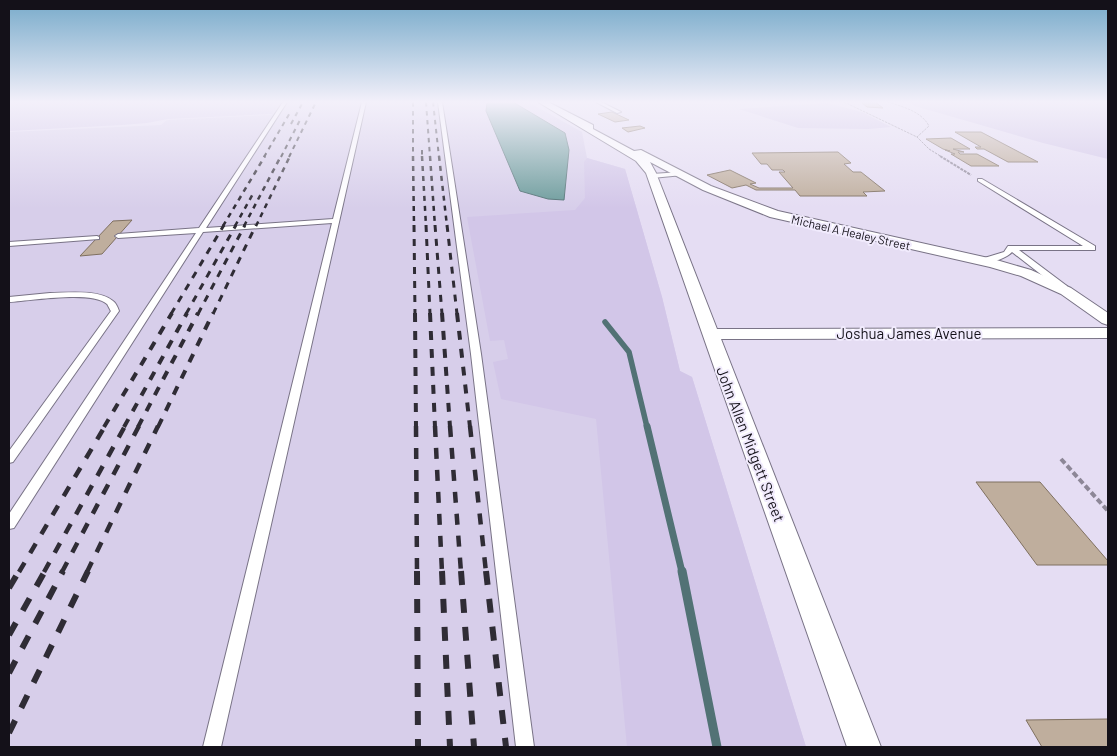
<svg xmlns="http://www.w3.org/2000/svg" width="1117" height="756" font-family="Barlow,sans-serif">
<style>
.built{fill:#d7ceea}
.green{fill:#d2c6e8}
.water{fill:#6d9c9c;stroke:#527275}
.lines{fill:none;stroke-linecap:round;stroke-linejoin:round}
.stream-far2{stroke:#527275;stroke-width:5.5}
.stream-far1{stroke:#527275;stroke-width:7}
.stream{stroke:#527275;stroke-width:9}
.building{fill:#bfae9d;stroke:#7f7060}
.lane-casing{stroke:#797386;stroke-width:2}
.street-casing{stroke:#797386;stroke-width:2}
.path-far2{stroke:#8d8797;stroke-width:1;stroke-dasharray:2.5 1;stroke-linecap:butt}
.path-far1{stroke:#8d8797;stroke-width:2;stroke-dasharray:3 1;stroke-linecap:butt}
.path{stroke:#8d8797;stroke-width:4;stroke-dasharray:6 3;stroke-linecap:butt}
.lane{fill:#fff;fill-rule:evenodd}
.street{fill:#fff;fill-rule:evenodd}
.rail-far5{stroke:#2f2c35;stroke-width:2;stroke-dasharray:4.5 4.5;stroke-linecap:butt}
.rail-far4{stroke:#2f2c35;stroke-width:2.5;stroke-dasharray:5 5;stroke-linecap:butt}
.rail-far3{stroke:#2f2c35;stroke-width:3;stroke-dasharray:7 7;stroke-linecap:butt}
.rail-far2{stroke:#2f2c35;stroke-width:4;stroke-dasharray:9 9;stroke-linecap:butt}
.rail-far1{stroke:#2f2c35;stroke-width:4.5;stroke-dasharray:11 11;stroke-linecap:butt}
.rail{stroke:#2f2c35;stroke-width:6;stroke-dasharray:14 14;stroke-linecap:butt}
.labels{text-anchor:middle;dominant-baseline:central;stroke-width:4;stroke-linejoin:round;paint-order:stroke}
.far-street-label{font-size:12px;fill:#141119;stroke:#f1ebfd}
.street-label{font-size:15px;fill:#141119;stroke:#f1ebfd}
</style>
<rect width="100%" height="100%" fill="#e5ddf3"/>
<path class="built" d="M280 102H528L582 132 587 158 625 169 662 297 680 371 692 377 806 747H9V132L161 125 167 120 271 115Z"/>
<g class="green">
<path d="M9 102H280L272 114 168 119 147 123 122 125 9 131Z"/>
<path d="M909 102H1108V159L1043 143 915 106Z"/>
<path d="M827 103 862 112 891 127 868 129 798 128 739 109Z"/>
<path d="M587 158 625 169 662 297 680 371 692 377 806 747H627L596 419 501 399 493 362 508 359 504 340 490 341 467 217 575 210 585 198 584 162Z"/>
</g>
<path class="water" d="M493 102H513L565 133 569 150 564 200 548 199 520 191 486 111 487 103Z"/>
<g class="lines">
<path class="stream-far2" d="M605 322 629 352 647 427"/>
<path class="stream-far1" d="M647 426 682 572"/>
<path class="stream" d="M682 571 717 747"/>
</g>
<g class="building">
<path d="M861 102H875L883 108 867 107Z"/>
<path d="M612 112 629 120 615 122 598 114Z"/>
<path d="M640 126 645 128 628 132 622 128Z"/>
<path d="M955 132H981L1038 162H1008L984 149H977L975 147H981Z"/>
<path d="M951 138 970 149H953L964 152H958L960 154H977L999 166H971L951 154H955L945 150 950 151 943 149 926 139Z"/>
<path d="M838 152 851 163 844 164 853 172H861L885 191 863 192 867 196H800L795 190H756L746 185 732 188 707 175 730 170 756 183 750 184 759 188H793L779 172H785L783 170H772L767 164H761L752 153Z"/>
<path d="M132 220 102 254 80 256 113 221Z"/>
<path d="M976 482H1040L1108 561V565H1037Z"/>
<path d="M1108 719V747H1042L1026 720Z"/>
</g>
<g class="lines">
<g class="lane-casing">
<g id="lane">
<path d="M283 102H287L206 228 333 219 362 102H366L221 747H203L332 223 203 232 14 528 9 529V514L196 233 118 238 115 236 118 234 199 228Z"/>
<path d="M438 102H442L481 354 534 747H516L471 354Z"/>
<path d="M596 102H601L621 112 617 113Z"/>
<path d="M681 172 683 173V175L652 178 649 176 652 174Z"/>
<path d="M978 179H982L1095 246V250H1019L1067 286V290H1061L1012 252C1006 259 990 263 981 263V259L1004 252 1008 246H1083L978 181Z"/>
<path d="M97 236 99 237V239L9 246V242Z"/>
<path d="M50 293C67 293 99 289 113 301 116 303 118 308 119 311L13 462 9 463V451L111 311C110 310 108 305 107 304 92 290 29 301 9 302V297Z"/>
</g>
</g>
<g class="street-casing">
<path id="street" d="M538 102H548L593 125V129L634 151 641 150 711 186 778 211 993 259 1031 270 1071 288 1108 313V325L1102 323 1061 294 1021 276 990 267 770 217 703 190 650 162 656 173 717 329 1108 328V338L721 339 881 747H847L646 173 636 161Z"/>
</g>
<g class="path-far2">
<path d="M844 102 917 137 929 149 942 157"/>
<path d="M888 102C903 107 921 111 929 126L917 137"/>
</g>
<path class="path-far1" d="M940 156 971 175"/>
<path class="path" d="M1061 459 1108 511"/>
<use href="#lane" class="lane"/>
<use href="#street" class="street"/>
<g class="rail-far5">
<path d="M413 102V157"/>
<path d="M426 102 430 157"/>
<path d="M433 102 439 157"/>
<path d="M291 124 303 102"/>
<path d="M422 150V157"/>
<path d="M264 157 291 111"/>
<path d="M281 157 300 120"/>
<path d="M289 157 316 102"/>
</g>
<g class="rail-far4">
<path d="M413 156 414 226"/>
<path d="M422 156 426 226"/>
<path d="M430 156 435 226"/>
<path d="M439 156 447 226"/>
<path d="M223 226 265 156"/>
<path d="M235 226 254 192"/>
<path d="M244 226 281 156"/>
<path d="M256 226 290 156"/>
</g>
<g class="rail-far3">
<path d="M414 225 415 314"/>
<path d="M426 225 430 314"/>
<path d="M435 225 442 314"/>
<path d="M447 225 457 314"/>
<path d="M171 314 224 225"/>
<path d="M186 314 236 225"/>
<path d="M198 314 245 225"/>
<path d="M213 314 256 225"/>
</g>
<g class="rail-far2">
<path d="M415 313 416 427"/>
<path d="M430 313 435 427"/>
<path d="M442 313 450 427"/>
<path d="M457 313 470 427"/>
<path d="M104 427 172 313"/>
<path d="M124 427 187 313"/>
<path d="M138 427 198 313"/>
<path d="M158 427 213 313"/>
</g>
<g class="rail-far1">
<path d="M416 426 417 572"/>
<path d="M435 426 442 572"/>
<path d="M450 426 461 572"/>
<path d="M470 426 486 572"/>
<path d="M19 572 105 426"/>
<path d="M44 572 125 426"/>
<path d="M62 572 139 426"/>
<path d="M87 572 158 426"/>
</g>
<g class="rail">
<path d="M417 571 418 747"/>
<path d="M442 571 450 747"/>
<path d="M461 571 474 747"/>
<path d="M486 571 506 747"/>
<path d="M9 588 19 571"/>
<path d="M9 635 45 571"/>
<path d="M9 673 63 571"/>
<path d="M9 733 88 571"/>
</g>
</g>
<linearGradient id="sky" x2="0" y2="1"><stop stop-color="#77aaca"/><stop offset="0.49" stop-color="#f3f0fa"/><stop offset="1" stop-color="#f3f0fa" stop-opacity="0"/></linearGradient>
<rect width="1117" height="208" fill="url(#sky)"/>
<g class="labels">
<g class="far-street-label">
<text transform="translate(851 232) rotate(13)">Michael A Healey Street</text>
</g>
<g class="street-label">
<text x="909" y="333">Joshua James Avenue</text>
<text transform="translate(751 444) rotate(69)">John Allen Midgett Street</text>
</g>
</g>
<rect width="1117" height="756" fill="none" stroke="#141119" stroke-width="20"/>
</svg>
